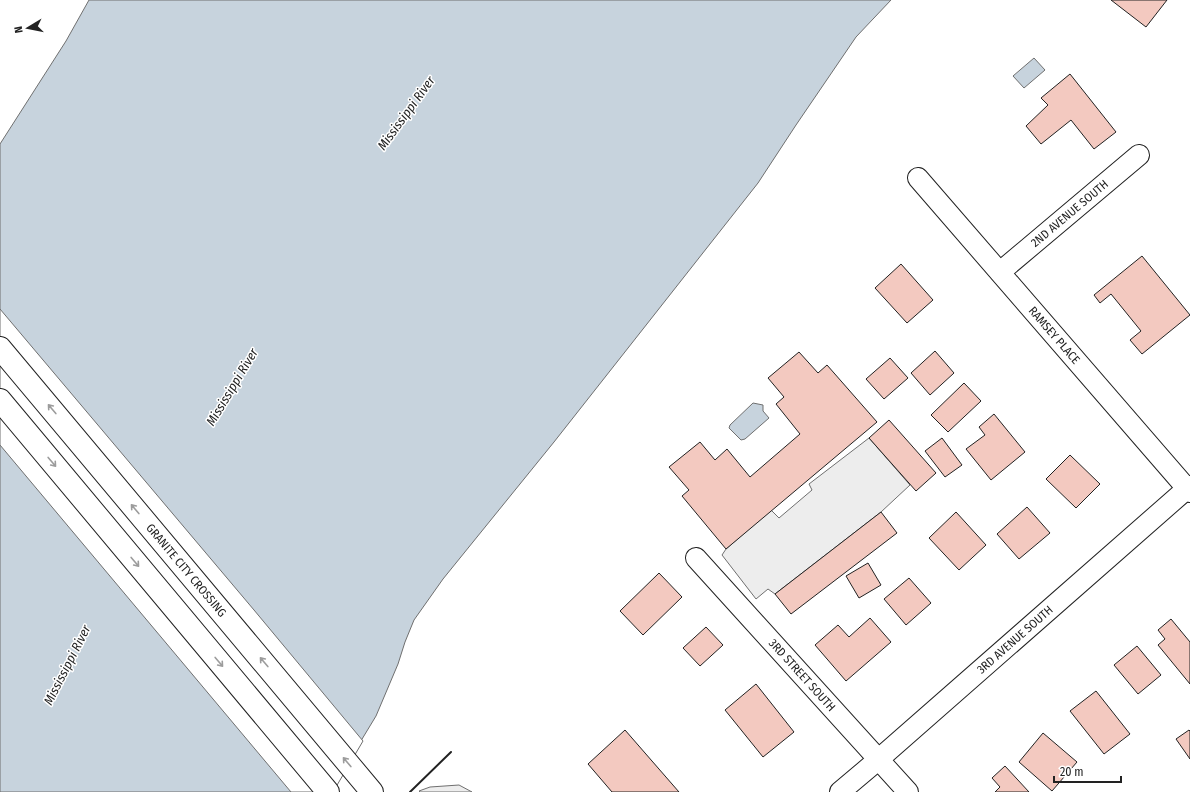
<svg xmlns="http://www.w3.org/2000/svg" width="1190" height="792" font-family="'Fira Sans Condensed',sans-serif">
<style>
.parking{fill:#ededed;stroke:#6f6f6f}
.water{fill:#c7d3dd;stroke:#6f6f6f}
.pier{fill:#fff;stroke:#6f6f6f}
.building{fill:#f3c9c0;stroke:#222}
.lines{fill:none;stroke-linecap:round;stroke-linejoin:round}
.street-casing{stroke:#222;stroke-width:22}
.highway-casing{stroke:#222;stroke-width:24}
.street{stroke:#fff;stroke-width:20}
.highway{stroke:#fff;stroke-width:22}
.wall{stroke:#222;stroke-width:2}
.oneway{stroke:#9c9c9c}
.labels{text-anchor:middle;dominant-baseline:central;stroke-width:3;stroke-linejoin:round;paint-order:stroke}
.street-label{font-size:12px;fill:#222;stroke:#fff}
.water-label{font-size:13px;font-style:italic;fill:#222;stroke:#fff}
</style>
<rect width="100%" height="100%" fill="#fff"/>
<g class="parking">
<path d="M869 438 910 485 881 512 775 594 768 589 756 599 722 555 726 549 771 510 779 518 812 490 809 484Z"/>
<path d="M459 785 472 792H420L419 791 430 787Z"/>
</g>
<g class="water">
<path d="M89 0H891L856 37 796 125 758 183 554 442 443 579 414 620 405 642 398 664 376 716 330 792H0V144L66 41Z"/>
<path d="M1034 58 1045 70 1024 88 1013 76Z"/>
<path d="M753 403 763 405V411L769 418 745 439 741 440 729 428 730 425Z"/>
</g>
<path class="pier" d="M0 309 254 610 363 741 333 792H291L0 445Z"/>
<g class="building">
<path d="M1111 0H1167L1146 27Z"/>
<path d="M1070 74 1116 132 1094 149 1071 120 1041 144 1026 126 1048 105 1041 98Z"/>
<path d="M1142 256 1190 315 1142 354 1130 340 1141 331 1111 294 1100 303 1094 295Z"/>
<path d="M901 264 933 300 907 323 875 288Z"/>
<path d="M935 351 954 373 930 395 911 373Z"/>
<path d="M799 352 818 373 827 365 877 422 726 549 682 496 689 490 669 467 700 442 715 460 727 449 750 477 800 434 776 404 784 397 768 378Z"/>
<path d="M890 358 908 378 884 399 866 379Z"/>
<path d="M964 383 981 401 948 432 931 415Z"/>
<path d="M994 414 1025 452 991 480 966 449 985 435 979 427Z"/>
<path d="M889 420 936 473 916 491 869 438Z"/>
<path d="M942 438 962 465 945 477 925 451Z"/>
<path d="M1070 455 1100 484 1076 508 1046 479Z"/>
<path d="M1027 507 1050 533 1019 559 997 534Z"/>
<path d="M881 512 897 533 791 614 775 594Z"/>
<path d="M956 512 986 545 959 570 929 538Z"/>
<path d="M868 563 881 585 859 598 846 576Z"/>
<path d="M659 573 682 597 643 635 620 611Z"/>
<path d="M909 578 931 603 906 625 884 599Z"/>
<path d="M870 618 891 642 846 681 815 645 838 625 849 637Z"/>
<path d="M1171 619 1190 642V684L1158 645 1165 639 1158 630Z"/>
<path d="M706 627 723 645 700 666 683 648Z"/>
<path d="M1137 646 1161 675 1138 694 1114 665Z"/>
<path d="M756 684 794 732 763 757 725 710Z"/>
<path d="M1096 691 1130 734 1104 754 1070 711Z"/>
<path d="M625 730 679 792H612L588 764Z"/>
<path d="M1189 730 1190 731V759L1176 739Z"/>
<path d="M1043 733 1077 762 1052 791 1019 762Z"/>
<path d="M1005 766 1029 792H995L1000 787 992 778Z"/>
</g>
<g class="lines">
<g class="street-casing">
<g id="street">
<path id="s1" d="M918 178 1190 492"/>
<path id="s2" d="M1000 272 1139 155"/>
<path id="s3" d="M696 558 908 792"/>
<path id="s4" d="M840 792 879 759 1190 486"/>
</g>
</g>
<g class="highway-casing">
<g id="highway">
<path id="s5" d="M0 348 372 792"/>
<path d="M0 400 328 792"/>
</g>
</g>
<use href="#street" class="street"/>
<use href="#highway" class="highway"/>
<path class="wall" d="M410 792 451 752"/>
</g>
<defs><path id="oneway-shaft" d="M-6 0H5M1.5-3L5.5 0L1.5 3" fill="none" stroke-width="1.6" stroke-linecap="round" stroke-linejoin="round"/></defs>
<g class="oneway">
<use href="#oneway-shaft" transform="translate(52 409) rotate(-130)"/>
<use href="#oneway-shaft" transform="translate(52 462) rotate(50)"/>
<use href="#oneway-shaft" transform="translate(135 509) rotate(-130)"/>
<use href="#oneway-shaft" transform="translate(135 562) rotate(50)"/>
<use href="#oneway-shaft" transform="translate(219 662) rotate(50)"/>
<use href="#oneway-shaft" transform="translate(264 662) rotate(-130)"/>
<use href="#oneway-shaft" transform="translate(347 762) rotate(-130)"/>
</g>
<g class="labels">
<g class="street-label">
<text stroke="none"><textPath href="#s2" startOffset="91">2ND AVENUE SOUTH</textPath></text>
<text stroke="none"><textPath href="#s1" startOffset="208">RAMSEY PLACE</textPath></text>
<text stroke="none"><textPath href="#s5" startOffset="290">GRANITE CITY CROSSING</textPath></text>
<text stroke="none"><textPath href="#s4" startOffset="232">3RD AVENUE SOUTH</textPath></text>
<text stroke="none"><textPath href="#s3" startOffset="158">3RD STREET SOUTH</textPath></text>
</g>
<g class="water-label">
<text transform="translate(406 113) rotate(-54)">Mississippi River</text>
<text transform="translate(232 387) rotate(-59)">Mississippi River</text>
<text transform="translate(67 665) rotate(-63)">Mississippi River</text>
</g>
</g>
<g transform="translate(28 28) rotate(260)" stroke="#ffffff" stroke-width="3" paint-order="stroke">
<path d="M0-3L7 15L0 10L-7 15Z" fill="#222222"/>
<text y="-6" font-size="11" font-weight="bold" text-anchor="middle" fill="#222222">N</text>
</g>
<path d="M1054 776v6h67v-6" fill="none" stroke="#222222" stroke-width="2"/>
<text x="1060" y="776" font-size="12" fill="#222222" stroke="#ffffff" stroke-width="3" paint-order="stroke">20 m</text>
</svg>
